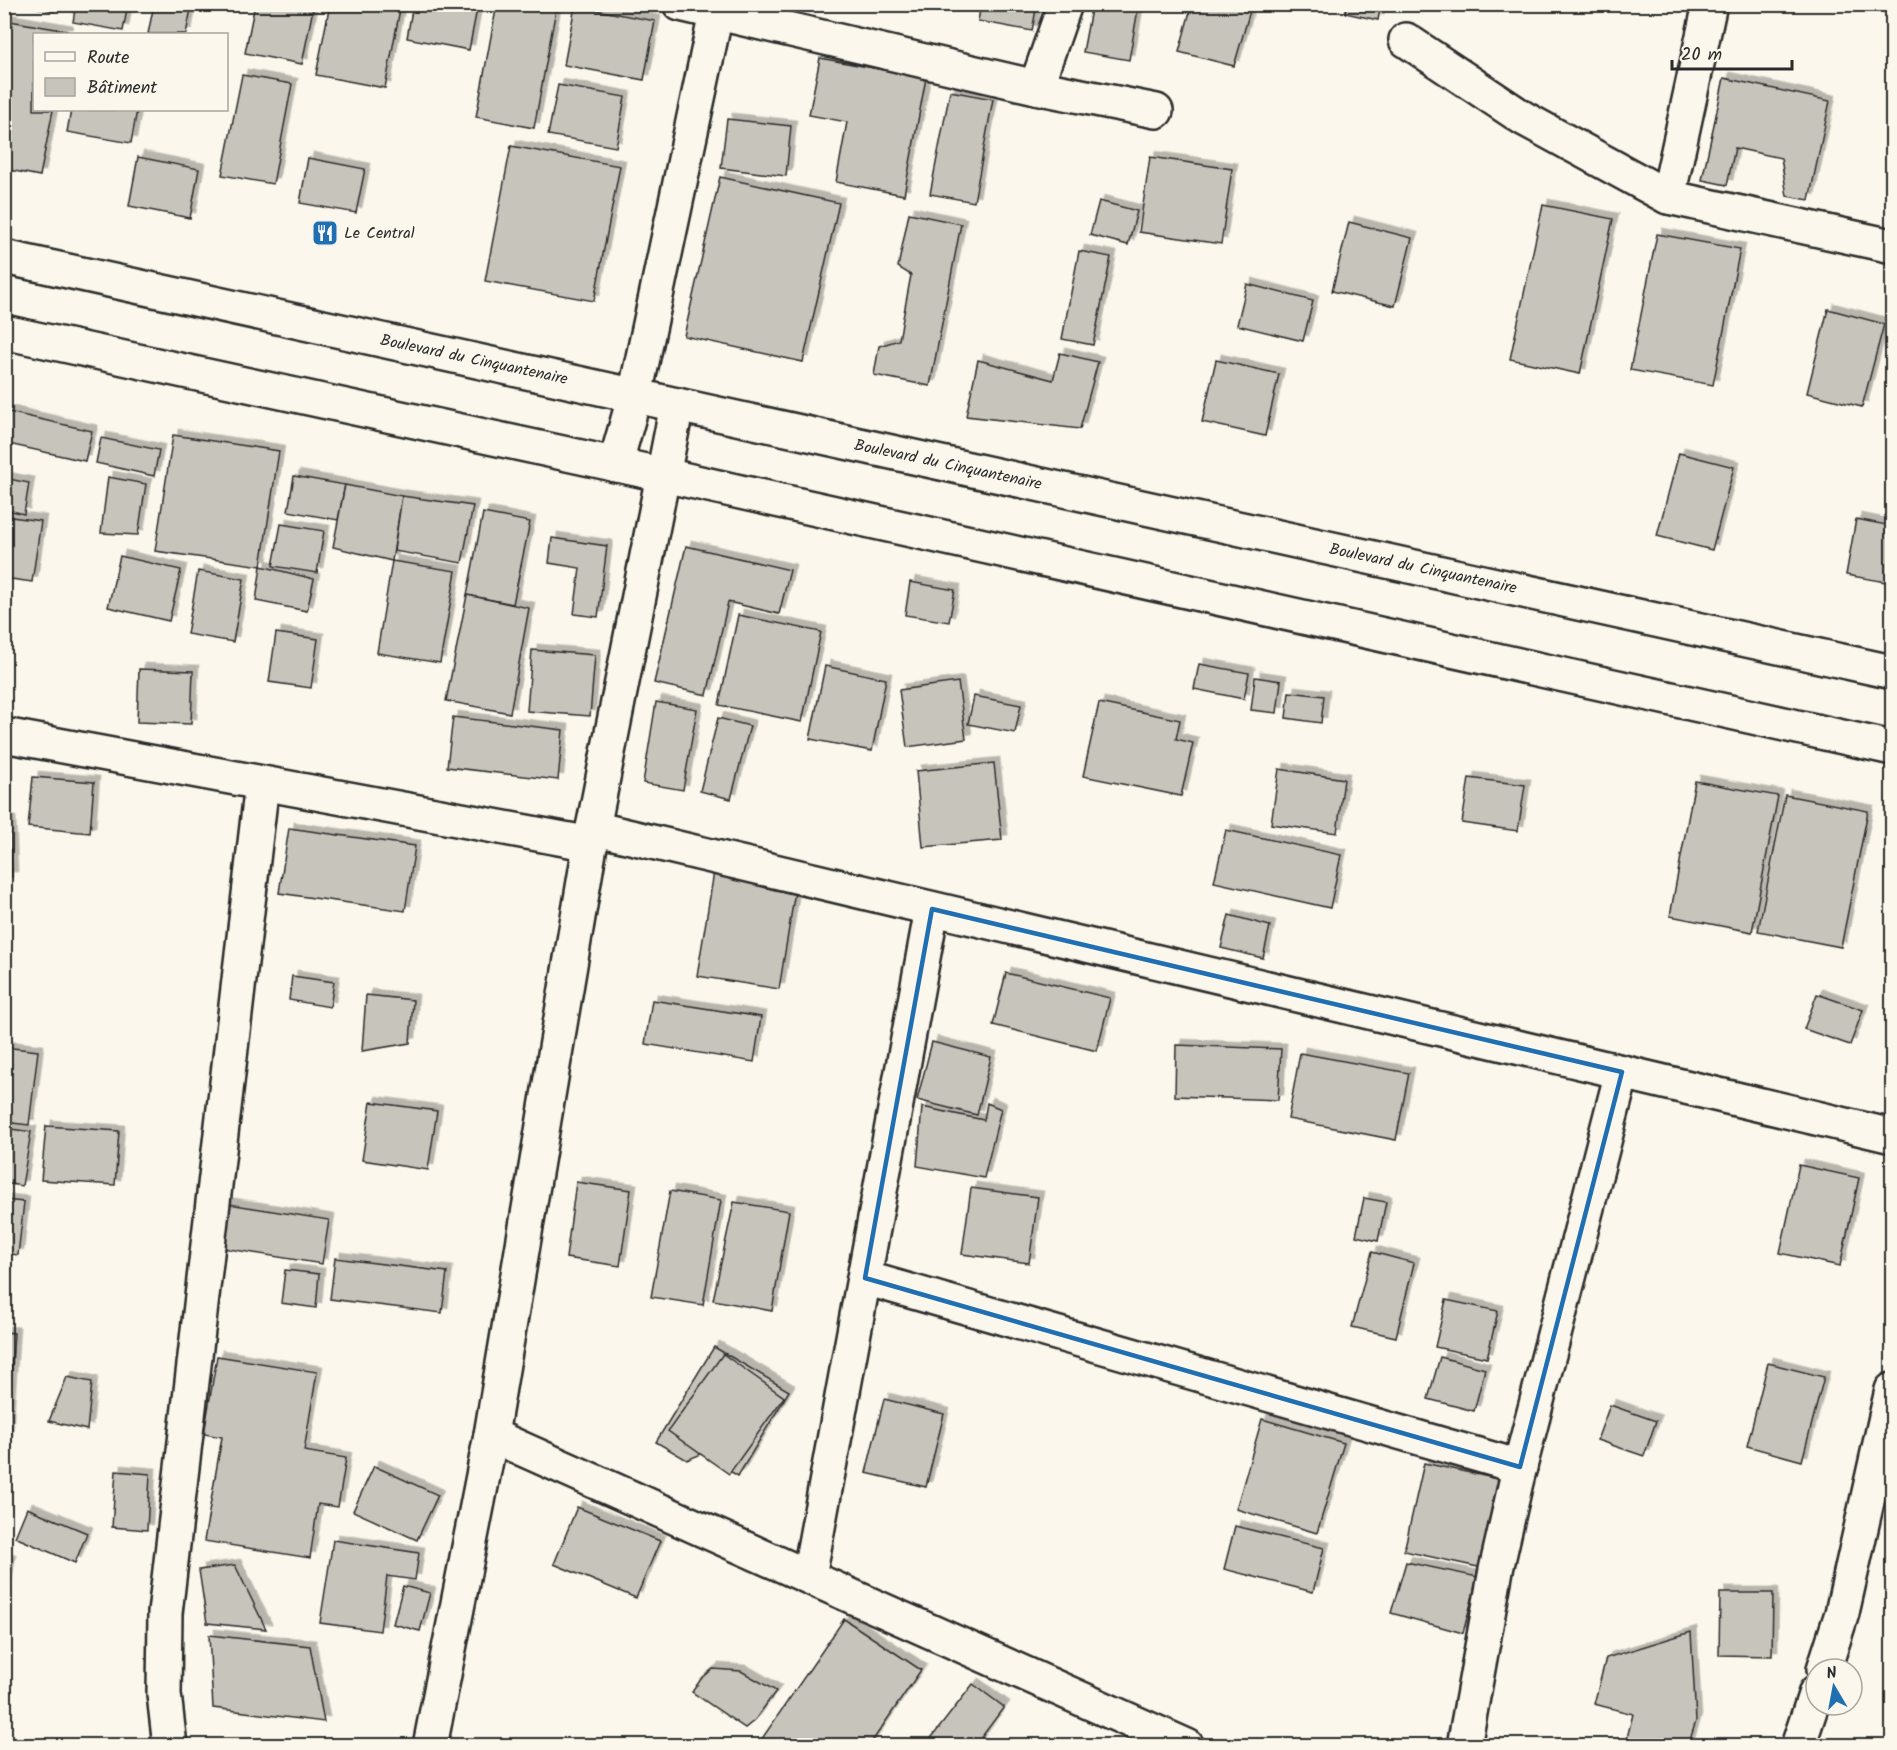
<svg xmlns="http://www.w3.org/2000/svg" width="1897" height="1750" font-family="Kalam,sans-serif">
<style>
.building{fill:#c7c4bc;stroke:#2b2b2b;stroke-width:1.5;filter:url(#shadow)}
.lines{fill:none;stroke-linecap:round;stroke-linejoin:round}
.street-casing{stroke:#2b2b2b;stroke-width:38}
.secondary-casing{stroke:#2b2b2b;stroke-width:38}
.street{stroke:#fbf7ec;stroke-width:33}
.secondary{stroke:#fbf7ec;stroke-width:33}
.marked{fill:none;stroke:#1f6fb2;stroke-width:4.5;stroke-linejoin:round}
.labels{text-anchor:middle;dominant-baseline:central;stroke-width:5;stroke-linejoin:round;paint-order:stroke}
.poi-label{font-size:16px;fill:#2b2b2b;stroke:#fbf7ec;text-anchor:start}
.street-label{font-size:16px;fill:#2b2b2b;stroke:#fbf7ec}
</style>
<defs>
<filter id="shadow"><feDropShadow dx="5.5" dy="-5.5" stdDeviation="0" flood-color="#0004"/></filter>
</defs>
<rect width="100%" height="100%" fill="#fbf7ec"/>
<filter id="ink" filterUnits="userSpaceOnUse"><feTurbulence type="fractalNoise" baseFrequency=".0167" numOctaves="2"/><feDisplacementMap in="SourceGraphic" scale="12" xChannelSelector="R" yChannelSelector="G"/><feConvolveMatrix kernelMatrix="1 2 1 2 8 2 1 2 1" color-interpolation-filters="sRGB"/></filter>
<g filter="url(#ink)">
<g class="building">
<path d="M21 4H55L54 11Z"/>
<path d="M76 4H128L123 31 73 22Z"/>
<path d="M154 4H192L186 34H148Z"/>
<path d="M255 4H314L302 64 245 53Z"/>
<path d="M330 4H401L385 88 316 75Z"/>
<path d="M413 4H478L469 50 407 38Z"/>
<path d="M497 4H557L534 128 476 117Z"/>
<path d="M981 4H1037L1032 31 978 21Z"/>
<path d="M1092 4H1139L1129 60 1083 52Z"/>
<path d="M1192 4H1252L1234 66 1179 52Z"/>
<path d="M1347 4H1381L1378 20 1345 13Z"/>
<path d="M575 6 655 21 644 80 564 65Z"/>
<path d="M4 20 67 31V34H34V110H53L40 176 4 169Z"/>
<path d="M820 58 926 78 904 195 836 182 847 122 809 115Z"/>
<path d="M242 75 292 84 273 184 222 175Z"/>
<path d="M1724 78 1830 101 1809 200 1787 196 1781 158 1735 148 1727 185 1702 180Z"/>
<path d="M558 85 625 97 616 147 548 135Z"/>
<path d="M950 91 993 99 974 202 930 194Z"/>
<path d="M71 110H137L131 143 67 132Z"/>
<path d="M727 119 791 126 786 176 721 168Z"/>
<path d="M511 146 620 166 594 301 485 281Z"/>
<path d="M138 157 199 169 190 218 129 206Z"/>
<path d="M1150 157 1232 169 1221 244 1139 232Z"/>
<path d="M308 158 365 169 356 213 300 203Z"/>
<path d="M720 177 839 203 803 362 684 336Z"/>
<path d="M1099 201 1137 211 1128 245 1090 235Z"/>
<path d="M1543 205 1613 219 1580 374 1510 359Z"/>
<path d="M909 213 961 224 930 386 874 375 879 346 899 340 911 275 898 267Z"/>
<path d="M1349 222 1412 238 1395 306 1332 291Z"/>
<path d="M1657 234 1740 249 1713 385 1630 370Z"/>
<path d="M1079 251 1111 257 1093 345 1062 339Z"/>
<path d="M1247 284 1313 301 1303 341 1237 325Z"/>
<path d="M1828 309 1884 324 1862 407 1807 393Z"/>
<path d="M1060 353 1098 362 1080 429 966 416 978 360 1053 380Z"/>
<path d="M1216 360 1279 374 1265 436 1202 422Z"/>
<path d="M4 411 92 431 85 461 4 443Z"/>
<path d="M173 435 279 451 261 566 155 551Z"/>
<path d="M101 438 159 450 154 476 96 463Z"/>
<path d="M1679 453 1734 467 1712 550 1657 536Z"/>
<path d="M294 476 345 485 338 520 288 511Z"/>
<path d="M108 477 146 484 138 535 101 533Z"/>
<path d="M4 478 29 483 24 514 4 509Z"/>
<path d="M345 485 402 496 392 561 333 547Z"/>
<path d="M402 496 473 506 462 563 394 551Z"/>
<path d="M483 513 530 522 513 604 467 595Z"/>
<path d="M4 516 41 521 32 582 4 578Z"/>
<path d="M1856 519 1892 526V583L1846 575Z"/>
<path d="M281 524 324 531 317 573 273 566Z"/>
<path d="M552 538 607 546 598 617 574 614 580 568 549 563Z"/>
<path d="M686 546 790 570 779 614 728 602 707 695 654 683Z"/>
<path d="M120 556 181 570 169 621 108 607Z"/>
<path d="M392 561 456 571 440 663 377 653Z"/>
<path d="M261 566 314 579 307 611 256 601Z"/>
<path d="M198 571 244 579 233 642 187 634Z"/>
<path d="M910 582 955 590 949 622 905 615Z"/>
<path d="M467 595 529 608 510 713 446 701Z"/>
<path d="M738 615 821 632 802 722 719 705Z"/>
<path d="M276 633 318 639 311 688 269 682Z"/>
<path d="M532 650 595 655 590 716 527 711Z"/>
<path d="M1199 664 1249 673 1244 699 1194 689Z"/>
<path d="M825 666 886 679 872 751 810 739Z"/>
<path d="M139 669 193 671 191 724 137 722Z"/>
<path d="M1255 677 1281 681 1277 713 1251 710Z"/>
<path d="M958 682 966 739 907 747 899 690Z"/>
<path d="M1289 692 1324 696 1321 723 1286 718Z"/>
<path d="M974 696 1021 705 1015 733 968 724Z"/>
<path d="M656 702 697 709 683 790 643 783Z"/>
<path d="M1099 703 1180 720 1176 739 1193 743 1181 796 1083 776Z"/>
<path d="M453 717 563 730 558 780 447 767Z"/>
<path d="M718 718 750 726 731 799 700 791Z"/>
<path d="M994 763 1002 840 923 847 916 771Z"/>
<path d="M1279 769 1344 779 1337 833 1271 824Z"/>
<path d="M33 777 94 782 90 833 28 827Z"/>
<path d="M1469 778 1525 785 1518 831 1462 823Z"/>
<path d="M1695 781 1778 796 1752 932 1670 916Z"/>
<path d="M1785 795 1868 811 1841 947 1758 931Z"/>
<path d="M4 822H10L12 877H4Z"/>
<path d="M289 828 415 846 405 911 279 893Z"/>
<path d="M1226 830 1341 855 1330 908 1214 882Z"/>
<path d="M714 872 796 885 779 989 697 976Z"/>
<path d="M1229 915 1270 926 1263 958 1221 948Z"/>
<path d="M1006 973 1110 998 1097 1051 993 1025Z"/>
<path d="M292 976 334 982 330 1007 289 1000Z"/>
<path d="M1817 994 1863 1010 1850 1045 1804 1029Z"/>
<path d="M366 995 413 1000 410 1043 362 1051Z"/>
<path d="M652 1000 761 1017 754 1062 645 1044Z"/>
<path d="M932 1042 991 1057 977 1115 917 1100Z"/>
<path d="M1176 1045 1281 1049 1278 1100 1175 1096Z"/>
<path d="M4 1047 38 1051 29 1125 4 1122Z"/>
<path d="M1300 1053 1409 1073 1396 1140 1288 1119Z"/>
<path d="M371 1102 437 1111 428 1170 362 1160Z"/>
<path d="M987 1103 1001 1109 984 1178 917 1166 922 1107 984 1120Z"/>
<path d="M46 1126 119 1131 115 1185 41 1180Z"/>
<path d="M4 1128 31 1132 22 1186 4 1183Z"/>
<path d="M1799 1165 1859 1178 1840 1266 1780 1253Z"/>
<path d="M576 1182 631 1190 620 1266 566 1258Z"/>
<path d="M971 1188 1038 1197 1029 1263 962 1254Z"/>
<path d="M670 1191 721 1200 703 1305 651 1297Z"/>
<path d="M1364 1198 1386 1202 1378 1241 1356 1236Z"/>
<path d="M4 1200 24 1202 18 1255 4 1253Z"/>
<path d="M734 1202 789 1211 772 1311 713 1300Z"/>
<path d="M223 1203 329 1220 322 1264 216 1247Z"/>
<path d="M1372 1252 1414 1263 1396 1337 1352 1327Z"/>
<path d="M335 1258 447 1272 442 1313 330 1299Z"/>
<path d="M285 1270 319 1274 316 1308 281 1303Z"/>
<path d="M1446 1300 1498 1311 1487 1358 1435 1347Z"/>
<path d="M4 1332 14 1333 7 1440 4 1439Z"/>
<path d="M714 1347 789 1391 738 1476 701 1454 687 1460 656 1442Z"/>
<path d="M723 1354 784 1397 729 1474 668 1431Z"/>
<path d="M217 1356 317 1372 304 1451 346 1458 338 1507 318 1504 310 1558 204 1541 222 1437 204 1434Z"/>
<path d="M1440 1357 1485 1369 1474 1411 1428 1399Z"/>
<path d="M1768 1363 1824 1377 1802 1461 1747 1446Z"/>
<path d="M67 1377 92 1382 87 1430 49 1421Z"/>
<path d="M884 1399 944 1414 926 1487 866 1473Z"/>
<path d="M1610 1405 1656 1421 1644 1456 1597 1440Z"/>
<path d="M1262 1419 1344 1443 1317 1533 1236 1509Z"/>
<path d="M1424 1463 1512 1482 1492 1570 1404 1551Z"/>
<path d="M374 1466 438 1495 417 1540 353 1511Z"/>
<path d="M116 1471 150 1474 147 1530 112 1527Z"/>
<path d="M577 1507 660 1541 636 1598 554 1564Z"/>
<path d="M27 1508 87 1533 75 1563 15 1537Z"/>
<path d="M1235 1526 1324 1548 1313 1592 1224 1569Z"/>
<path d="M333 1540 419 1553 415 1580 387 1576 380 1631 320 1623Z"/>
<path d="M4 1559 10 1560 4 1598Z"/>
<path d="M1406 1562 1478 1577 1463 1633 1391 1613Z"/>
<path d="M235 1565 266 1629 207 1623 199 1570Z"/>
<path d="M403 1586 430 1593 420 1631 393 1624Z"/>
<path d="M1720 1593H1773L1772 1656 1719 1655Z"/>
<path d="M844 1619 921 1670 869 1746H768L761 1740Z"/>
<path d="M1691 1632 1696 1721 1688 1746H1625L1633 1714 1594 1704 1606 1658Z"/>
<path d="M209 1635 310 1646 324 1722 213 1708Z"/>
<path d="M713 1669 741 1671 776 1691 755 1720 745 1728 692 1692 701 1679Z"/>
<path d="M973 1684 1004 1707 975 1746H925Z"/>
</g>
<g class="lines">
<g class="street-casing">
<g id="street">
<path d="M680 4 1036 87 1156 111"/>
<path d="M1406 40 1523 118 1668 197 1892 246"/>
<path d="M1036 87 1065 4"/>
<path d="M1668 197 1710 4"/>
<path d="M615 465 635 395 718 4"/>
<path d="M4 735 591 844"/>
<path d="M593 828 1892 1136"/>
<path d="M865 1278 1520 1467"/>
<path d="M491 1435 1187 1746"/>
<path d="M809 1576 932 909"/>
<path d="M1824 1669 1842 1613 1892 1390"/>
<path d="M170 1746 164 1694 165 1613 262 783"/>
<path d="M430 1746 491 1435 593 828 677 405"/>
<path d="M1464 1746 1496 1570 1516 1482 1622 1072"/>
<path d="M1798 1746 1816 1692"/>
</g>
</g>
<g class="secondary-casing">
<g id="secondary">
<path d="M4 257 1892 672"/>
<path d="M4 332 664 475 1892 748"/>
</g>
</g>
<use href="#street" class="street"/>
<use href="#secondary" class="secondary"/>
</g>
</g>
<path class="marked" d="M932 909 1622 1072 1520 1467 865 1278Z"/>
<defs>
<g id="restaurant-square" transform="scale(1.35)"><rect x="-9" y="-9" width="18" height="18" rx="4" fill="#1f6fb2" stroke="#fbf7ec"/><path d="M-5-6h1v4h1v-4h1v4h1v-4h1v5L-1.5 .5V6h-2V.5L-5-1ZM5-6V6H3V1.5H1.5Q1.5-4 5-6Z" fill="#fff"/></g>
</defs>
<g fill-rule="evenodd">
<use href="#restaurant-square" x="325" y="233"/>
</g>
<g class="labels">
<g class="poi-label">
<text x="344" y="233">Le Central</text>
</g>
<g class="street-label">
<text transform="translate(474 360) rotate(12)">Boulevard du Cinquantenaire</text>
<text transform="translate(948 465) rotate(12)">Boulevard du Cinquantenaire</text>
<text transform="translate(1423 569) rotate(12)">Boulevard du Cinquantenaire</text>
</g>
</g>
<rect width="1897" height="1750" fill="none" stroke="#fbf7ec" stroke-width="24"/>
<rect x="12" y="12" width="1873" height="1726" fill="none" stroke="#2b2b2b" stroke-width="2" filter="url(#ink)"/>
<rect x="33" y="33" width="195" height="78" fill="#fbf7ec" stroke="#a8a59f" stroke-width="1.5"/>
<rect x="45" y="52" width="30" height="9" fill="#fbf7ec" stroke="#a8a59f" stroke-width="1.5"/>
<text x="87" y="63" font-size="18" fill="#2b2b2b">Route</text>
<rect x="45" y="78" width="30" height="18" fill="#c7c4bc" stroke="#a8a59f" stroke-width="1.5"/>
<text x="87" y="93" font-size="18" fill="#2b2b2b">Bâtiment</text>
<g transform="translate(1834 1687) rotate(350)"><circle r="28" fill="#fbf7ec" stroke="#a8a59f" stroke-width="1.5"/>
<path d="M0-4.5L10 22L0 15L-10 22Z" fill="#1f6fb2"/>
<text y="-9" font-size="16" font-weight="bold" text-anchor="middle" fill="#2b2b2b">N</text>
</g>
<path d="M1672 60v9h120v-9" fill="none" stroke="#2b2b2b" stroke-width="3"/>
<text x="1681" y="60" font-size="18" fill="#2b2b2b" stroke="#fbf7ec" stroke-width="4.5" paint-order="stroke">20 m</text>
</svg>
